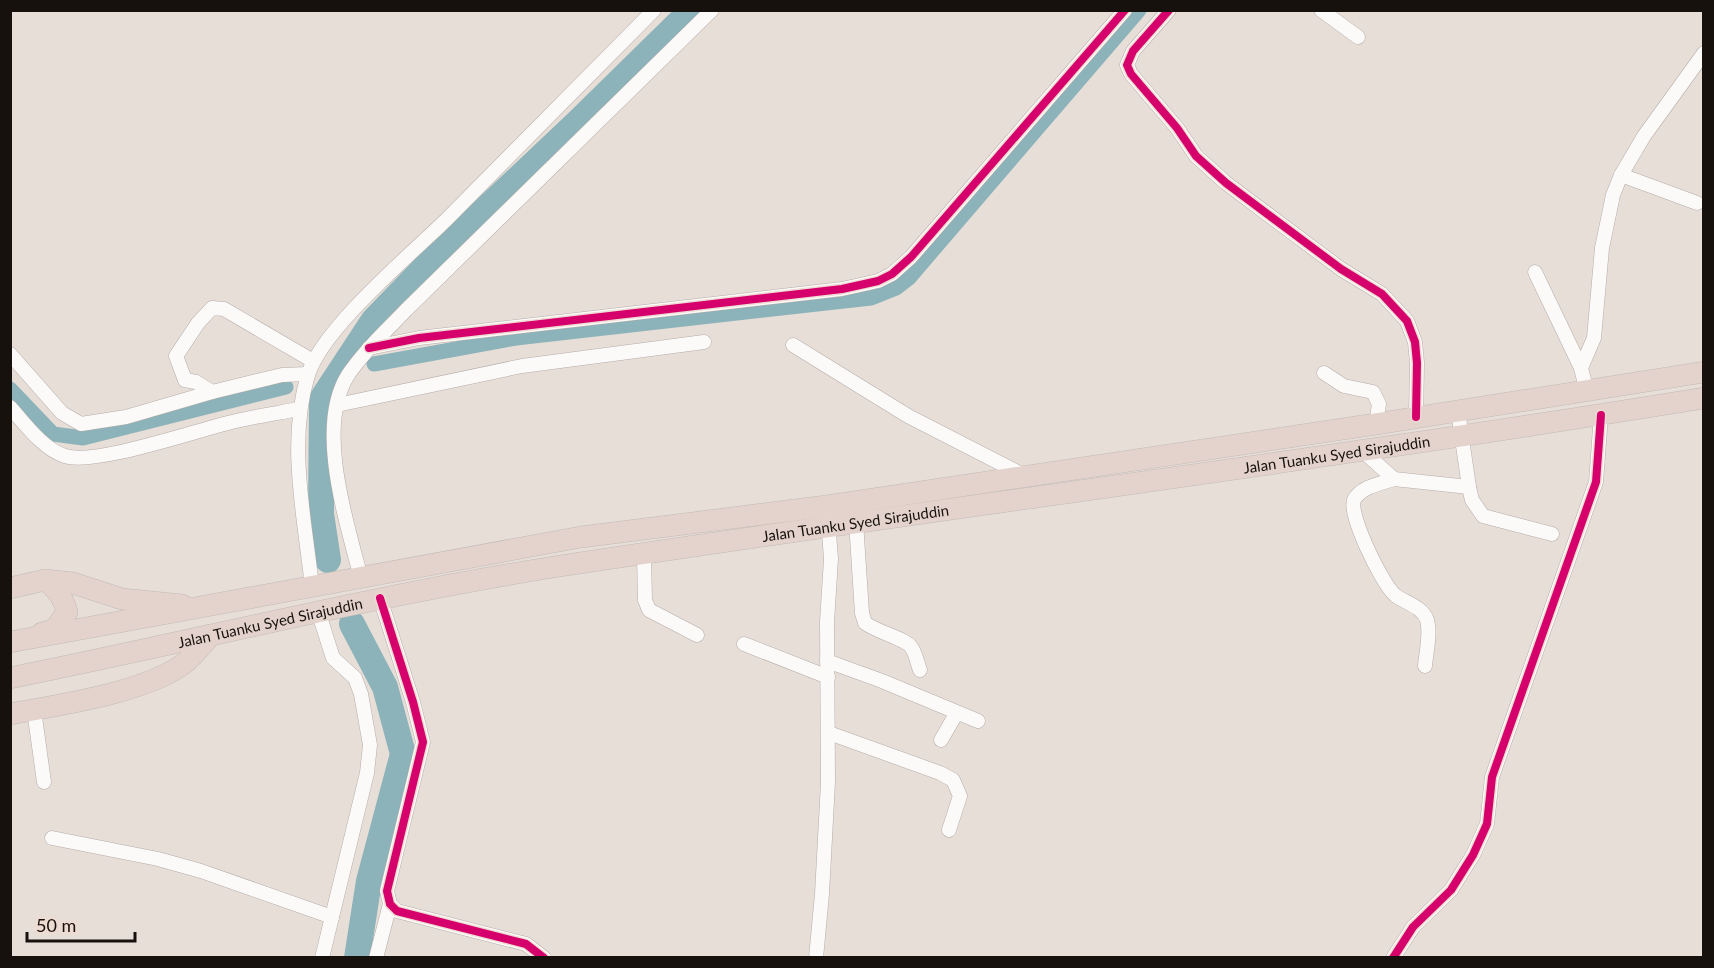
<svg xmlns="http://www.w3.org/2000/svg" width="1714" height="968" font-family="Lato,sans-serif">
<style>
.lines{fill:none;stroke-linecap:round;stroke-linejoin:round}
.canal{stroke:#8bb3b9;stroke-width:15}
.river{stroke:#8bb3b9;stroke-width:26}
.minor-casing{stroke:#b4aca8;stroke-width:15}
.highway-casing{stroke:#c0bab7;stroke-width:22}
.minor{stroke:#fcfaf9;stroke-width:14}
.highway{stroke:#e4d3cc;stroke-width:21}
.cycleway-casing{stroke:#eedcd2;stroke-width:11}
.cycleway{stroke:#d6006c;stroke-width:8}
.labels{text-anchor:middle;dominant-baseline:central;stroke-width:6;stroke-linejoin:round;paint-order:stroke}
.street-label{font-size:15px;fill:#17110e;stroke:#eedcd2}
</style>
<rect width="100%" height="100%" fill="#e8ded8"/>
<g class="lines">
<g class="canal">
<path d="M374 364 516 338 871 298 896 288 909 278 1139 10"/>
<path d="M10 389 53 434 83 438 286 387"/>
</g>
<g class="river">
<path d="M328 560 321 514 322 399 374 320 437 255 578 122 692 10"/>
<path d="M352 624 385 687 403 754 369 881 357 958"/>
</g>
<g class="minor-casing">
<g id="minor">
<path d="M1169 10 1133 51 1127 65 1131 74 1177 128 1196 156 1226 183 1341 269 1382 294 1407 321 1415 342 1417 363 1416 417"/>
<path d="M1321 10 1358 37"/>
<path d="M1621 175 1697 203"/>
<path d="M1535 272 1581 368"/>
<path d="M793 345 908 416 1023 475"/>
<path d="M369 348 419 338 842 289 878 281 892 274 911 257 1125 10"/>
<path d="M10 354 62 413 81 424 126 417 212 392"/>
<path d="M1324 373 1344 386 1373 392 1379 404 1376 424"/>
<path d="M308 374 282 375 212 392 196 382 185 380 176 356 198 323 212 308 224 309 313 361"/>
<path d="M1587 392 1581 368 1594 338 1602 248 1613 195 1621 175 1644 136 1704 53"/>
<path d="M337 405 522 366 704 342"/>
<path d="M10 407C25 424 43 449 65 456 95 466 200 429 236 421 257 416 278 413 299 409"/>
<path d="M1364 452 1394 479 1469 487 1458 411"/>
<path d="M1394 479C1382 483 1360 487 1354 500 1348 514 1382 584 1395 595 1405 603 1422 606 1427 620 1431 633 1426 653 1425 666"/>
<path d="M1469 487 1472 500 1483 516 1552 534"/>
<path d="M856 522 862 613 865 623C877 632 906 639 911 647 916 653 917 663 920 670"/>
<path d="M644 555 645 600 649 610 697 635"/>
<path d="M361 578C347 523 315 427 348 375 364 351 386 331 406 310L712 10"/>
<path d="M312 587C305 519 287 443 308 375 322 329 409 256 446 220 515 151 584 80 654 10"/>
<path d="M380 598 413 702 423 742 387 891 390 904 397 911 526 944 544 958"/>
<path d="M318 611 333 658 355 678 361 694 370 745 367 773 322 958"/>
<path d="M744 644 828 677"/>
<path d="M827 661 882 681 978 721"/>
<path d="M34 710 44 782"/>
<path d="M829 733 940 773 953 780 960 796 949 830"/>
<path d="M941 740 956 714"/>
<path d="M52 838 158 859 201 871 332 917"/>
<path d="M376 958 390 904"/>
<path d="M816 958 822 894 828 782 827 622 831 559 828 519"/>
<path d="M1393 958 1413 927 1451 890 1473 855 1487 824 1492 777 1596 482 1601 415"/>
</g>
</g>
<g class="highway-casing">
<g id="highway">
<path d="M10 588 45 580 73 583 122 599 182 605"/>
<path d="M42 633 55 629 67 612C63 597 57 589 45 580"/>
<path d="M10 642 581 537 827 506 1376 424 1704 372"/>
<path id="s1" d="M10 678C194 641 375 595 560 566 941 508 1323 460 1704 398"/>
<path d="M10 714C59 705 149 692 186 662 195 654 203 644 211 635"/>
</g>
</g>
<use href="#minor" class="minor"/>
<use href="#highway" class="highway"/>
<g class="cycleway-casing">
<g id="cycleway">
<path d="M1169 10 1133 51 1127 65 1131 74 1177 128 1196 156 1226 183 1341 269 1382 294 1407 321 1415 342 1417 363 1416 417"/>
<path d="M369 348 419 338 842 289 878 281 892 274 911 257 1125 10"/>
<path d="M380 598 413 702 423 742 387 891 390 904 397 911 526 944 544 958"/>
<path d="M1393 958 1413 927 1451 890 1473 855 1487 824 1492 777 1596 482 1601 415"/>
</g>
</g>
<use href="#cycleway" class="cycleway"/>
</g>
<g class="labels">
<g class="street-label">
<text stroke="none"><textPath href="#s1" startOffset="1346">Jalan Tuanku Syed Sirajuddin</textPath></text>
<text stroke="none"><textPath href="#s1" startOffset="860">Jalan Tuanku Syed Sirajuddin</textPath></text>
<text stroke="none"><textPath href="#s1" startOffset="266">Jalan Tuanku Syed Sirajuddin</textPath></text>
</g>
</g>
<rect width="1714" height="968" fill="none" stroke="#17110e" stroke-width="24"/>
<path d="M27 932v9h108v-9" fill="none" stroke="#17110e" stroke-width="3"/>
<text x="36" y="932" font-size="18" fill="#17110e" stroke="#eedcd2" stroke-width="4.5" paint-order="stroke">50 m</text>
</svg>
